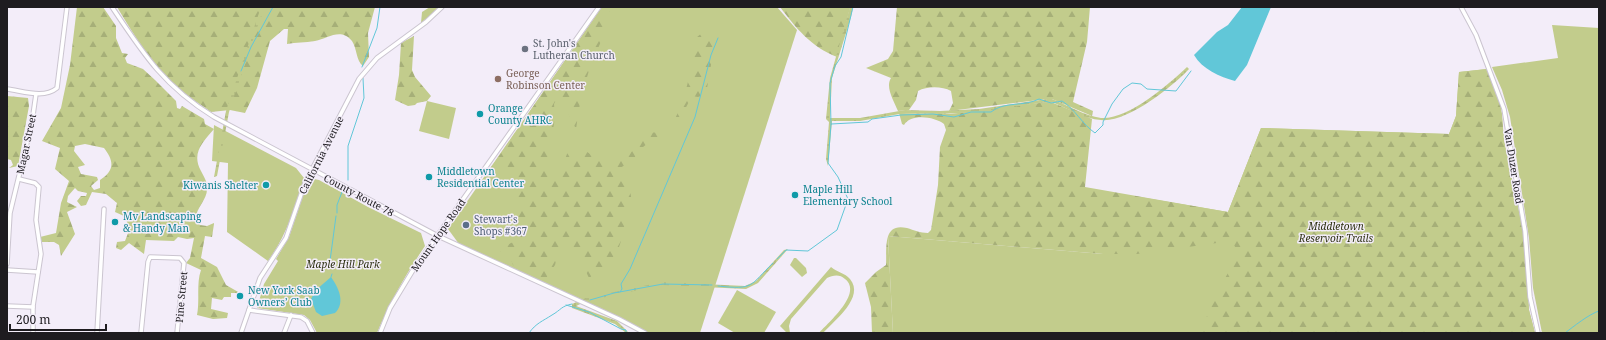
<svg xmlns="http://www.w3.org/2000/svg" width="1606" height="340" font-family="'Noto Serif',serif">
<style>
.green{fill:#c2cc8c}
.forest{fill:url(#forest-firs);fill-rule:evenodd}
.wetland{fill:url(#wetland-marsh)}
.water{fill:#61c7d8}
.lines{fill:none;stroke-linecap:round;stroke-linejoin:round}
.stream{stroke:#61c7d8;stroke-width:1}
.minor-casing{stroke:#cbc5d0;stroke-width:5.5}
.minor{stroke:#fff;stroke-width:3.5}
.worship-dot{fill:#6b7280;stroke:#f3edf9;stroke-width:1.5}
.education-dot{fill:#8d6e63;stroke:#f3edf9;stroke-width:1.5}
.culture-dot{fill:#0f9aa8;stroke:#f3edf9;stroke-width:1.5}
.service-dot{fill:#5c6f8a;stroke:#f3edf9;stroke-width:1.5}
.labels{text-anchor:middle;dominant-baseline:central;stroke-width:3;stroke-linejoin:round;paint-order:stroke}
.worship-label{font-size:10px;fill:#5b616d;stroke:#f3edf9;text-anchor:start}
.education-label{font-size:10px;fill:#785e54;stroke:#f3edf9;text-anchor:start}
.culture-label{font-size:10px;fill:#0d838f;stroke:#f3edf9;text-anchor:start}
.street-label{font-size:10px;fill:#1e1c20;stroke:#f3edf9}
.service-label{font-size:10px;fill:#4e5e75;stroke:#f3edf9;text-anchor:start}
.park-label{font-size:10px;font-style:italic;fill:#2d3111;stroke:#f3edf9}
</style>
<defs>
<pattern id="forest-firs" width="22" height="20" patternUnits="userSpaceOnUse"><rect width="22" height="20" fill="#c2cc8c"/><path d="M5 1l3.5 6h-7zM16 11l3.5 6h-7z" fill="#a6af78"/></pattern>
<pattern id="wetland-marsh" width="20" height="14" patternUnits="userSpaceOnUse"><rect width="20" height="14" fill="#c2cc8c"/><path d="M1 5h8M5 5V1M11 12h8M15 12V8" fill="none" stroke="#a6af78"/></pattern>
</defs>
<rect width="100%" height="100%" fill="#f3edf9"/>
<g class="green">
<path d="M602 7H777L797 30 700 333H644L459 244 448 229Z"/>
<path d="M1552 25 1599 28V333H1542L1533 288 1529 238 1510 117 1502 90 1492 67 1558 58Z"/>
<path d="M1486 69 1502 114 1504 141 1523 231 1529 310 1535 333H893L888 236 1103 254 1134 196 1228 212 1261 128 1449 134 1456 116 1459 72Z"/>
<path d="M427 101 456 108 449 139 419 131Z"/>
<path d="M214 125 296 168 304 178C295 207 287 235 268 261L227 232 228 163 212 161Z"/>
<path d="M309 178 319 180 368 207 421 233 425 246C406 274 390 302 377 333H317L310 320 304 315 257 308 264 284 278 261 276 259 289 237Z"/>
<path d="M794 258H796L806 268 807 273 802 277 790 265Z"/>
<path d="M831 267C837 272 845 273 850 279 865 297 835 320 823 333H819C829 322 863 293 845 279 840 274 833 275 827 278L791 319 789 326 790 333H787L780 326Z"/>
<path d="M737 290 776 312 764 333H735L718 323Z"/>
</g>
<g class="forest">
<path d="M77 7H103L116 26V38L122 53 128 54 125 58 127 63 143 69 155 80 176 101 177 108 180 109 182 106 204 119 205 124 214 129C203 142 191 153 201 171 204 177 208 183 207 189 207 200 197 206 195 220L200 225 207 226 214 223V224L212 237 205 236 201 258 217 267 226 285 240 293H231V297H224L222 300 212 298 211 309 228 313 227 318 213 319 197 315C200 300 196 284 201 270L186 263 190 258 194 238 187 239 178 237 174 241 146 240 144 254 129 243 121 250 116 248 117 242 125 241 130 228 124 216 115 212 117 203 106 194 92 192 86 205 81 206 77 201 81 196H86L87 193 78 191 75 188 68 196 67 202 77 207 67 212 75 234 61 256 59 245 54 242H42L40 237 56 233 61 203 69 181 55 169 60 148 42 141 61 108 70 65ZM85 144 104 148C114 161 115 170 100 180V188L94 190 91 186 98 180 97 177 81 174 78 167 85 165 74 151 75 146Z"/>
<path d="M117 7H375L368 33 369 57 363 66C356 61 357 48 352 41 340 27 328 39 315 41 305 43 296 42 287 44L288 29H284L270 41 257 88 245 113 230 110 211 112C201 104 190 99 181 90 154 68 135 37 117 7Z"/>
<path d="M430 7H440L421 23 422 12Z"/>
<path d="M602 7H615L606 14 603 37 591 64 581 97 576 129 565 107 560 100H556L554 104 555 118 547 164 544 160 542 164 545 168 556 172 561 169 567 154 571 149H583L600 161 615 164C619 161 625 159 628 156 635 149 636 140 645 135 652 130 660 136 670 126 684 111 694 58 696 38L703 32 714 34 719 43 712 59 706 94 698 97 692 96 675 128 667 135 651 141 643 147 631 162 614 171 612 174 615 178 629 185 632 202C624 218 625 231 619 247 615 259 600 270 589 278L576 250 565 240 561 241 555 265 545 280 513 265 510 257 495 248 505 246 515 241 518 234 516 193 507 166 500 164 490 169Z"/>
<path d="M780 7 850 8 837 57C811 47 796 28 780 7Z"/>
<path d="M897 7H1090L1087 42 1073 102 1093 111 1092 116 1052 99H1047L949 111 953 103 951 91C942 86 927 86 918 91L916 100 909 110 898 111C894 101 885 87 891 78L866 68 888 59 893 51Z"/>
<path d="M414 36 412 70 415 77 431 96 427 101 417 103 415 105 408 106 395 100 399 75 401 43Z"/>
<path d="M1488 69 1501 106 1504 141 1523 231 1529 310 1535 333H1201L1213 299 1228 273V266L1235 246 1224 242 1137 254H1103L888 236 893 333H872L871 307 865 283 876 272 886 265C887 249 882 222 907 228 914 230 920 233 928 233L931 230 938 185 940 147 946 130 944 124C935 117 911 113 904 125L902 124 899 113 950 114 1047 102H1051L1092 119 1085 187 1228 212 1261 128 1449 134 1456 116 1459 72Z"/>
<path d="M7 96 28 98 29 106 18 166 9 168 13 165 11 160 7 159Z"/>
</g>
<g class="wetland">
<path d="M261 7H264L229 112 217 176 214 177 226 111Z"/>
<path d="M850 7H853L851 17 832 78 830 118H860L905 110 940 111 979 109 1047 99H1052C1067 105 1085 116 1101 118 1128 120 1168 85 1187 67L1189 69C1172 87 1127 123 1101 120 1084 119 1067 108 1052 102H1047L979 112 940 114 905 113 860 121H832L828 166 826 159 829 122 826 119 830 78Z"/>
<path d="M788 249 758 283 746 289 662 285 587 301 576 306 617 321 629 333H626L615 324 572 308V304L586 298 662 282 745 286 756 281 784 250Z"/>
</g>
<g class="water">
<path d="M1242 7H1271L1247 65 1235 81C1220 77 1202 69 1194 55L1217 32 1228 25Z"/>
<path d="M331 277C338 287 346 302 335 313L322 316 316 312 311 299 316 290Z"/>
</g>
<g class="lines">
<g class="stream">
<path d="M362 67 377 28 380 7"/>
<path d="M241 71 251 47 273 7"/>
<path d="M831 124 830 83 835 66 841 57 853 7"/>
<path d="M348 180V146L364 98 363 78"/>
<path d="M337 213V205L342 192"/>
<path d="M777 259 786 250 808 251 837 230 848 199 838 177 828 163 831 124 868 122 872 119 901 115 933 114 954 117 971 112H991C1004 101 1024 107 1039 99L1051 103 1062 101C1075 109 1082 124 1095 133L1103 125V122L1112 104 1123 89 1132 83 1141 84 1147 89 1176 91 1191 71"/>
<path d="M330 261 336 216"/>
<path d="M331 277 332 274"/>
<path d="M718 286C755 290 749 286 773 263"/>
<path d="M620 292 622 289 621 284 630 269 695 117 711 55 718 38"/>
<path d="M590 300 614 293 663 284 712 285"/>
<path d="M566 305 589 312 621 329 626 330V333"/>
<path d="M529 333C536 323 543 321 552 315 561 310 561 306 572 304"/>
<path d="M1565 333C1573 327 1589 314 1599 311"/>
</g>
<g class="minor-casing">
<g id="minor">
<path d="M112 7C144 55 164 86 214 117L438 236 619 319 645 333"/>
<path d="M1461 7 1476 35 1504 109 1525 231 1530 297 1538 333"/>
<path d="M7 89C23 91 44 99 57 88L67 7"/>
<path d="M19 179 35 183 39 187 36 220 41 254 33 306V333"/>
<path d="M7 264 10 213 32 122 36 94"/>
<path d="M7 270 38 272"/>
<path d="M7 306 33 307"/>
<path d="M249 310 301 317 307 321 313 333"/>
<path d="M97 333 104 209"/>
<path d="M141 333 148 262 150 257 180 258 184 263 177 333"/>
<path d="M241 333 260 278 286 238 305 183 359 79 377 58 426 22 442 7"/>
<path d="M284 333 291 315"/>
<path d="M380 333 390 308 413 270 599 7"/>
</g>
</g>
<use href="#minor" class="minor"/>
</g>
<circle class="worship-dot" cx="525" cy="49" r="4"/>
<circle class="education-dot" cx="498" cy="79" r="4"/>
<g class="culture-dot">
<circle cx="480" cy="114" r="4"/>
<circle cx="429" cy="177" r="4"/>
<circle cx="266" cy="185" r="4"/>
<circle cx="795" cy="195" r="4"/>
<circle cx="115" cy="222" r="4"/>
<circle cx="240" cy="296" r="4"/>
</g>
<circle class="service-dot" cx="466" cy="225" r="4"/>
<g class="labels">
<g class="worship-label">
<text x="533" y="43">St. John's<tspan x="533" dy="12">Lutheran Church</tspan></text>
</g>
<g class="education-label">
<text x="506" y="73">George<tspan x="506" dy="12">Robinson Center</tspan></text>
</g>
<g class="culture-label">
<text x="488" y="108">Orange<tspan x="488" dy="12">County AHRC</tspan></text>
<text x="437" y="171">Middletown<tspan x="437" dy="12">Residential Center</tspan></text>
<text x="258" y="185" text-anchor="end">Kiwanis Shelter</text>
<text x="803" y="189">Maple Hill<tspan x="803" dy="12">Elementary School</tspan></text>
<text x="123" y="216">Mv Landscaping<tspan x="123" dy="12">&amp; Handy Man</tspan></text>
<text x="248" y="290">New York Saab<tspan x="248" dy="12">Owners’ Club</tspan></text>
</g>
<g class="street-label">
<text transform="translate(26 144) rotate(-78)">Magar Street</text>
<text transform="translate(321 155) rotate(-63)">California Avenue</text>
<text transform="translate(1514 166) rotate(81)">Van Duzer Road</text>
<text transform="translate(359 195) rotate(28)">County Route 78</text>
<text transform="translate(438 235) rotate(-55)">Mount Hope Road</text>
<text transform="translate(181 297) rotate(-85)">Pine Street</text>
</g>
<g class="service-label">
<text x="474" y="219">Stewart's<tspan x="474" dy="12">Shops #367</tspan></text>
</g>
<g class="park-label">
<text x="1336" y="226">Middletown<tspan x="1336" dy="12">Reservoir Trails</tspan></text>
<text x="343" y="264">Maple Hill Park</text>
</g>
</g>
<rect width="1606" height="340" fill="none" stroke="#1e1c20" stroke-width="16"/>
<path d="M10 324v6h96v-6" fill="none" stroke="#1e1c20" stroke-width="2"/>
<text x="16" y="324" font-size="12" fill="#1e1c20" stroke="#f3edf9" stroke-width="3" paint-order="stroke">200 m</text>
</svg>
